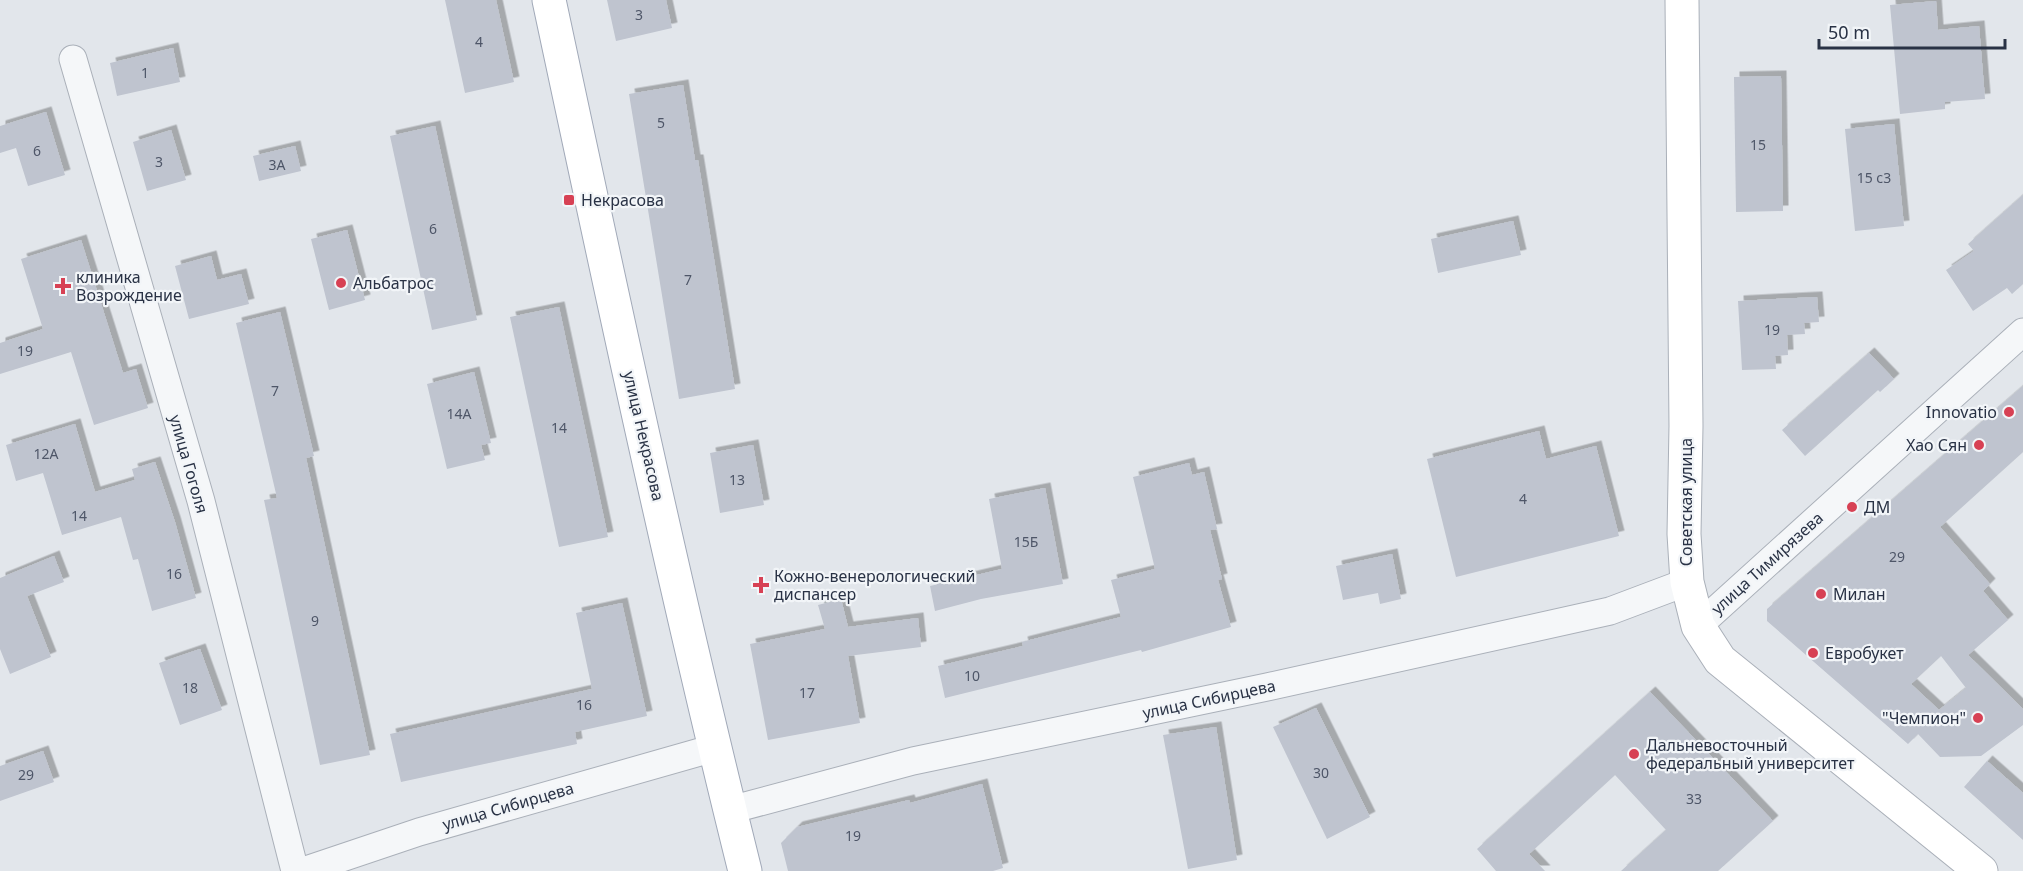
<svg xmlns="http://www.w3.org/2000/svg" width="2023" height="871" font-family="'Noto Sans',sans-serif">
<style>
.building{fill:#bfc4cf;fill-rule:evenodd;filter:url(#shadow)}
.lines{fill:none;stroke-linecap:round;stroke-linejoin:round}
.street-casing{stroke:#aab0b9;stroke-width:29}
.secondary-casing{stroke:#aab0b9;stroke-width:35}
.primary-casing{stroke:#a1a9b8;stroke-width:35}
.street{stroke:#f5f7f9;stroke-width:27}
.secondary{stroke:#fff;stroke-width:33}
.primary{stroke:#fff;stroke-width:33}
.poi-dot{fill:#d74154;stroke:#f2f5f8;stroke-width:2}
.labels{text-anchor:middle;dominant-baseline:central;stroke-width:4.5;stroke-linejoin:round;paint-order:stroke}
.number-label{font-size:14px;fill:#4e5668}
.poi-label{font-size:16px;fill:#293245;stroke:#f2f5f8;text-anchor:start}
.street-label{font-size:16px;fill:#293245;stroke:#f2f5f8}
</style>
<defs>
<filter id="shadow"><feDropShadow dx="5.5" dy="-5.5" stdDeviation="0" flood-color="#0004"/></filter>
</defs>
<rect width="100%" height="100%" fill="#e2e6eb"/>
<g class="building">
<path d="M445 0H496L514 82 465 93Z"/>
<path d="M607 0H666L672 28 616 41Z"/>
<path d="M1936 1 1938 30 1979 26 1985 99 1945 102V109L1900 114 1890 5Z"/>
<path d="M173 48 180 82 117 96 110 63Z"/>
<path d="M1781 76 1783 211 1736 212 1734 77Z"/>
<path d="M683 85 695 160H698L735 389 679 399 629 94Z"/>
<path d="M46 112 65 175 28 186 16 148 0 153V126Z"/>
<path d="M1894 124 1904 226 1855 231 1845 129Z"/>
<path d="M435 126 477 320 432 330 390 136Z"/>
<path d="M171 130 186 180 147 191 133 142Z"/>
<path d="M295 146 301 171 259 181 253 156Z"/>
<path d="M2023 195V284L2012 294 2007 288 1973 311 1946 270 1974 251 1968 244Z"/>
<path d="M1513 221 1521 255 1438 273 1431 239Z"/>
<path d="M347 230 365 300 329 310 311 239Z"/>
<path d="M81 240 123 373 136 369 148 408 94 425 71 352 0 374V343L43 329 21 259Z"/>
<path d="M211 256 217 280 241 274 249 304 189 319 175 266Z"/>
<path d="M1817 297 1819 322 1804 323 1805 334 1787 335 1788 355 1775 356 1776 369 1742 370 1738 301Z"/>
<path d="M559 307 608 537 559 547 510 317Z"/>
<path d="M280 312 314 456 306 458 370 755 320 765 264 500 277 498 236 323Z"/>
<path d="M1869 353 1894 379 1880 392 1878 390 1805 456 1782 430Z"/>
<path d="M474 372 491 443 481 445 485 460 447 469 427 384Z"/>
<path d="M2023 386V452L1940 527 1990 584 1983 591 2008 620 1968 655 2023 709V725L1981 756 1940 757 1918 734 1908 744 1767 621V609ZM1941 656 1966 688 1939 710 1911 684Z"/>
<path d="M75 424 95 492 135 480 132 469 155 462 175 522 196 598 152 611 138 559 133 560 121 517 62 535 43 473 16 481 6 445Z"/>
<path d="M1539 431 1546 459 1596 446 1619 536 1456 577 1427 459Z"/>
<path d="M753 445 764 505 720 513 710 453Z"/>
<path d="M1189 463 1192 475 1204 472 1217 529 1210 530 1222 579 1218 580 1231 627 1142 652 1141 650 945 698 938 666 1023 646 1022 642 1121 617 1111 580 1155 569 1133 477Z"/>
<path d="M1045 488 1063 584 981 599 935 611 930 586 1002 569 989 499Z"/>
<path d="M1392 554 1401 599 1380 604 1378 593 1343 600 1336 566Z"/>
<path d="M54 556 64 582 27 596 51 657 10 674 0 649V578Z"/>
<path d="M841 599 848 627 918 618 921 647 848 656 860 723 768 740 750 644 825 629 818 605Z"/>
<path d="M622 603 647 716 575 732 577 744 401 782 390 734 592 689 576 613Z"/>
<path d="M200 649 222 710 180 725 159 663Z"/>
<path d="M1650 692 1773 821 1718 871H1621L1666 830 1615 775 1529 854 1545 871H1496L1477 849Z"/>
<path d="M1316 708 1370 817 1327 839 1273 727Z"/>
<path d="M1216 727 1237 860 1188 869 1163 735Z"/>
<path d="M43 751 54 782 0 801V766Z"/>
<path d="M1987 761 2023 793V840L1964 787Z"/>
<path d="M982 784 1003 868 993 871H788L781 843 797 827 909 800 910 803Z"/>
</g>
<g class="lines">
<g class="street-casing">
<g id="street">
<path d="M73 59 201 501 295 871"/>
<path d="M1698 626 2023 332"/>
<path d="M730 810 913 761 1267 687 1610 611 1687 582"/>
<path d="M303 871 419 832 714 748"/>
</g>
</g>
<g class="secondary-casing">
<path id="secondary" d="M1682 0 1686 426 1684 534 1687 582 1698 626 1720 660 1981 871"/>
</g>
<g class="primary-casing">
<path id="primary" d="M549 0C611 291 673 582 745 871"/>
</g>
<use href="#street" class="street"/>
<use href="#secondary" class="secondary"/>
<use href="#primary" class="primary"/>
</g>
<g class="poi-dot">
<rect x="563" y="194" width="12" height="12" rx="3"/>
<circle cx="341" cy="283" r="6"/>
<path d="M60 277h6v6h6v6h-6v6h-6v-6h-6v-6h6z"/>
<circle cx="2009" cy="412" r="6"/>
<circle cx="1979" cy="445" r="6"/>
<circle cx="1852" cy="507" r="6"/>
<path d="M758 576h6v6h6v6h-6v6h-6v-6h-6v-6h6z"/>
<circle cx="1821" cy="594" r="6"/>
<circle cx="1813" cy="653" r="6"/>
<circle cx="1978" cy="718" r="6"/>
<circle cx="1634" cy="754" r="6"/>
</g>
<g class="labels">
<g class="number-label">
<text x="639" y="14">3</text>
<text x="479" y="41">4</text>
<text x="145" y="72">1</text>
<text x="661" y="122">5</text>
<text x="1758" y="144">15</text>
<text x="37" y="150">6</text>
<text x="159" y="161">3</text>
<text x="277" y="164">3А</text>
<text x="1874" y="177">15 с3</text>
<text x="433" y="228">6</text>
<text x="688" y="279">7</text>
<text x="1772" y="329">19</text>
<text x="25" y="350">19</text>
<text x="275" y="390">7</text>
<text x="459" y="413">14А</text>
<text x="559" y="427">14</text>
<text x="46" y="453">12А</text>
<text x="737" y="479">13</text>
<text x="1523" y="498">4</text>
<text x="79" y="515">14</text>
<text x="1026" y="541">15Б</text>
<text x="1897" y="556">29</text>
<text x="174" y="573">16</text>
<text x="315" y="620">9</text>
<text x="972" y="675">10</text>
<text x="190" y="687">18</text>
<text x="807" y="692">17</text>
<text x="584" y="704">16</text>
<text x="1321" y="772">30</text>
<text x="26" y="774">29</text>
<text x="1694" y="798">33</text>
<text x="853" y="835">19</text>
</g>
<g class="poi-label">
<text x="581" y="200">Некрасова</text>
<text x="76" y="277">клиника<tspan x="76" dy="18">Возрождение</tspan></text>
<text x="353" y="283">Альбатрос</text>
<text x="1997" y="412" text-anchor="end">Innovatio</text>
<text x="1967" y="445" text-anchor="end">Хао Сян</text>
<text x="1864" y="507">ДМ</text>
<text x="774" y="576">Кожно-венерологический<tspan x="774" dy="18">диспансер</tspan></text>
<text x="1833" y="594">Милан</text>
<text x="1825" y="653">Евробукет</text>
<text x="1966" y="718" text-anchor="end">"Чемпион"</text>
<text x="1646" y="745">Дальневосточный<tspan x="1646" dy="18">федеральный университет</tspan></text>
</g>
<g class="street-label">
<text transform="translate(644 436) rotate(77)">улица Некрасова</text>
<text transform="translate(189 464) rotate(74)">улица Гоголя</text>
<text transform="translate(1686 502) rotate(-90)">Советская улица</text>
<text transform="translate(1767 563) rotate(-42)">улица Тимирязева</text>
<text transform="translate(1209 699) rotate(-12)">улица Сибирцева</text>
<text transform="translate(508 806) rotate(-16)">улица Сибирцева</text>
</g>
</g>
<path d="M1819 39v9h186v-9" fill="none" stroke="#293245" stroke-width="3"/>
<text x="1828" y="39" font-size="18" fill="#293245" stroke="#f2f5f8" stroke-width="4.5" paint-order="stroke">50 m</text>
</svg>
